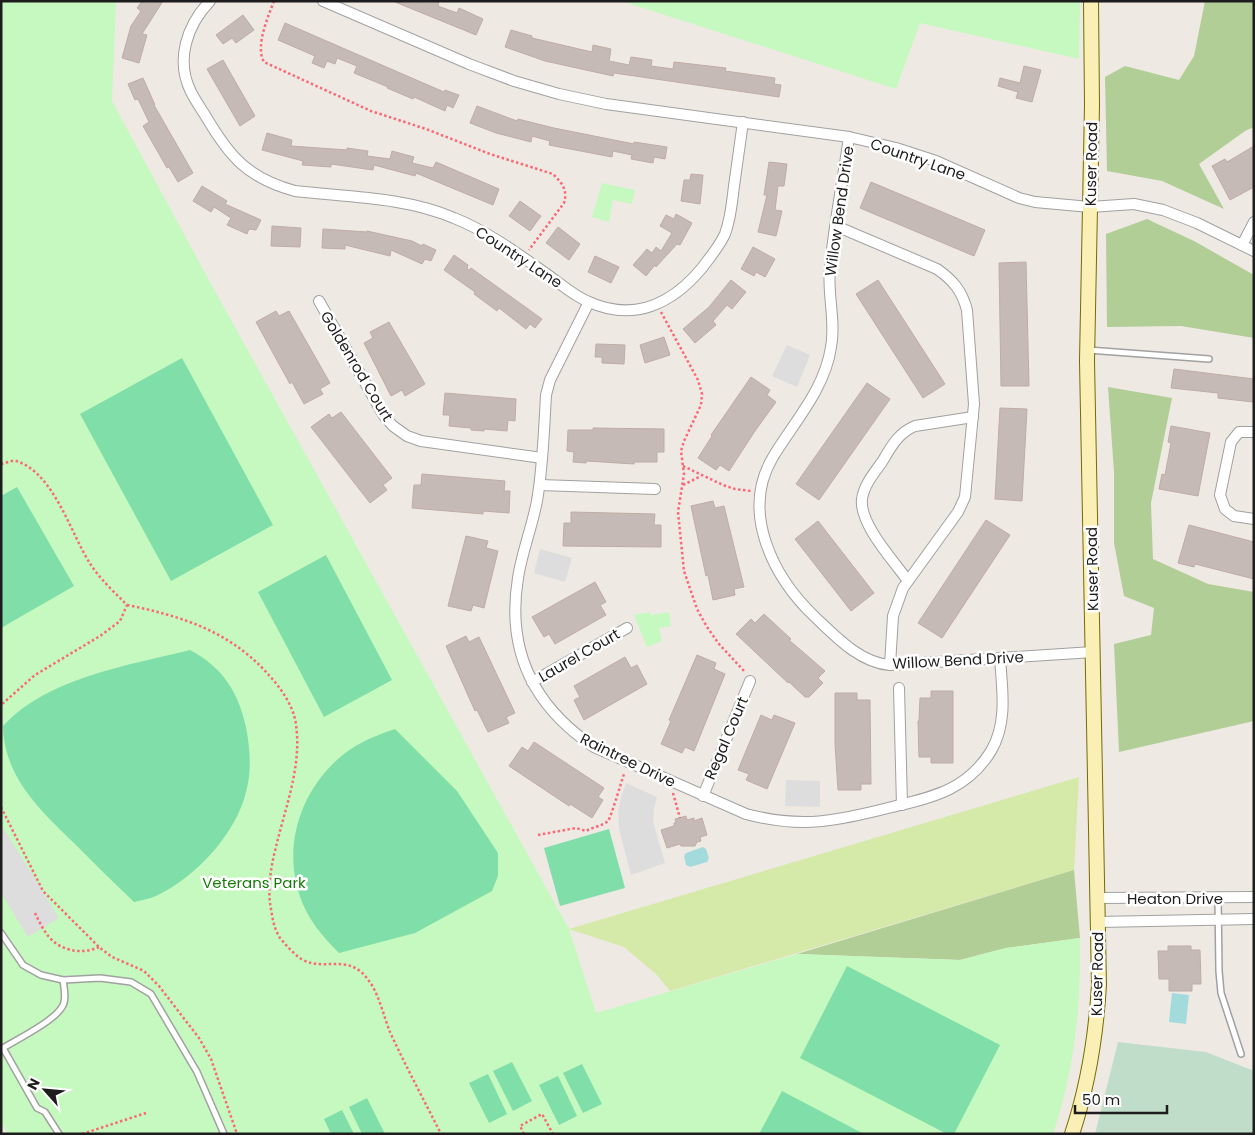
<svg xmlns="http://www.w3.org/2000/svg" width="1255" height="1135" font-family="Poppins,sans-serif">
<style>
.grass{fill:#d5e9a8}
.forest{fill:#b2ce97}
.wetland{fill:#c0ddca}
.park{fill:#c6f9bf}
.pitch{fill:#80dea8}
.parking{fill:#ddd}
.water{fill:#a3dbdd}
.building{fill:#c6bab6;stroke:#c0aca5}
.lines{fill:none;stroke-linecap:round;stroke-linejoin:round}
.lane-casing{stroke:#a1a1a1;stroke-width:8}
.street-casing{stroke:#a1a1a1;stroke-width:12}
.secondary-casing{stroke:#746b04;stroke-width:16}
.path{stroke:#fa6975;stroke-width:2.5;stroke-dasharray:2.5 2.5;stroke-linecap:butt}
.lane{stroke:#fff;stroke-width:5}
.street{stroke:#fff;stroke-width:10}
.secondary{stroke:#faf0b6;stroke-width:14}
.labels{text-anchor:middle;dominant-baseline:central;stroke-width:5;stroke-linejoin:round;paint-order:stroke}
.street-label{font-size:15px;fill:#1d1d1d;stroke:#fff}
.park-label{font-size:15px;fill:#177c0b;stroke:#fff}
</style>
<rect width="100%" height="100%" fill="#efe9e3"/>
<path class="grass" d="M1079 777 1074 870 670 991 656 974 624 947 569 929Z"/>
<g class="forest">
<path d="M1205 1H1254V127L1245 131 1199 164 1224 209 1162 181 1107 171 1105 77 1125 66 1179 80 1194 56Z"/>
<path d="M1147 219 1194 241 1254 275V338L1181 326 1107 327 1106 234Z"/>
<path d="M1108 387 1172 398 1151 503 1153 559 1208 584 1254 592V721L1119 752 1114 644 1151 635 1154 608 1124 596 1114 543V472Z"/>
<path d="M1074 870 1080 938 1006 948 960 960 797 954Z"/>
</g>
<path class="wetland" d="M1118 1042 1206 1052 1254 1071V1134H1095Z"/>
<g class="park">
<path d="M1 1H117L116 3 112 101 211 284 569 929 596 1013 797 954 960 960 1006 948 1080 938C1081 1007 1075 1068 1053 1134H8L1 1122Z"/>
<path d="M621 1H1080L1079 59 920 23 896 89Z"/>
<path d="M602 183 635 190 632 204 613 200 609 222 592 217Z"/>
<path d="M650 612 651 615 669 612 671 626 659 628 662 641 647 647 634 615Z"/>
</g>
<g class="pitch">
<path d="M182 358 273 525 171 581 80 414Z"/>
<path d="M17 487 74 586 1 628V496Z"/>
<path d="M326 555 392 680 324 717 258 592Z"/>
<path d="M190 650C222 667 238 691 246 727 250 749 252 770 246 792 236 834 195 878 156 896 149 899 141 900 134 902 114 883 94 863 74 843 40 810 4 777 3 726 48 677 127 666 190 650Z"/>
<path d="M395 729 457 791 498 853V876L492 891 415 933 339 953C328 942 318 931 310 918 277 862 295 793 344 754 359 742 377 735 395 729Z"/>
<path d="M609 829 625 888 560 906 544 848Z"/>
<path d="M847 966 1000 1045 954 1134H947L800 1058Z"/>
<path d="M512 1062 532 1101 513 1111 493 1071Z"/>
<path d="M582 1064 602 1104 583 1113 563 1073Z"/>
<path d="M488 1074 507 1114 489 1123 469 1083Z"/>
<path d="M558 1076 577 1116 559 1125 539 1085Z"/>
<path d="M782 1091 864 1134H759Z"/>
<path d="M367 1098 385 1134H362L349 1107Z"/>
<path d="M342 1110 354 1134H331L324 1119Z"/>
</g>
<g class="parking">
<path d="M787 345 810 355 797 387 772 376Z"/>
<path d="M540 549 572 558 565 582 534 573Z"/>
<path d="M786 780 820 781V807L785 806Z"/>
<path d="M626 783 657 797 654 808 653 822 665 863 631 875 619 829 618 812 621 797Z"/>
<path d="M1 824 59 918 28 937 1 893Z"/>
</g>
<g class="water">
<path d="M703 847 706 849 709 858 707 862 690 867 686 865 684 856 686 853Z"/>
<path d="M1172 993 1189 995 1186 1024 1169 1022Z"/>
</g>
<g class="building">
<path d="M142 1H163L142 34 147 35 139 63 122 58 131 26 141 11 137 8Z"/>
<path d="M439 1 438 6 457 13 459 8 483 19 476 35 395 2Z"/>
<path d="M243 15 254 30 236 43 232 38 223 44 216 35Z"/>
<path d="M285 23 444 92 445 90 459 95 453 108 447 105 445 111 414 97 413 99 387 88 388 87 354 73 357 66 337 58 335 64 327 61 324 68 312 63 315 56 278 40Z"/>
<path d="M511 30 532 36V38L592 52 593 45 611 49 609 61 629 65 631 57 652 60 651 66 673 69 674 62 726 68 725 71 775 78 774 84 781 85 779 97 614 73 613 76 545 61 505 47Z"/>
<path d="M223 60 255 116 240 126 207 69Z"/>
<path d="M1024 66 1041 70 1032 102 1016 98 1018 92 998 86 1000 78 1020 83Z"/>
<path d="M143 78 155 105H154L193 173 178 182 169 167 167 168 143 126 149 122 138 99 135 100 128 84Z"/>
<path d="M477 106 517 121 518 119 554 128 634 144V142L667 147 665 159 654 157 653 163 631 159 632 155 613 151 612 157 549 145 550 141 532 136 531 142 496 133 470 123Z"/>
<path d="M267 133 292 140 291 146 347 150V148L368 151 367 156 390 159 392 151 414 157 412 163 433 168 436 162 499 189 493 205 416 173 415 176 374 165 373 170 331 164V167L302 165 303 161 262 150Z"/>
<path d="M1254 146V187L1230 200 1212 166 1225 159 1227 162Z"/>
<path d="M769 162 787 164 784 186H778L775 210 782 211 776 236 758 232 767 195H764Z"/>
<path d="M691 174 703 175 700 204 681 201 684 180H690Z"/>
<path d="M871 182 985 230 974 256 860 208Z"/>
<path d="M202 186 227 201 225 204 261 220 256 230 249 229 247 234 227 225 231 218 214 207 211 212 193 201Z"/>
<path d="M520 201 541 216 530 231 509 216Z"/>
<path d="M676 214 692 223 680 245 677 244 656 267 655 265 646 276 633 265 647 249 652 253 656 247 661 251 672 233 660 226 666 215 674 219Z"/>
<path d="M272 226 301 228 300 247 271 246Z"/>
<path d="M558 227 580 244 569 260 546 243Z"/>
<path d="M323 229 367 232V231L412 241 422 246 423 244 436 250 431 261 425 259 422 264 391 250 390 256 345 245V249L322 248Z"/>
<path d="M753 247 775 259 765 277 756 272 754 276 741 269Z"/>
<path d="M454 255 468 265 467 269 469 270 471 268 542 319 535 328 530 324 526 329 499 308 497 311 474 294 475 292 444 270Z"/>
<path d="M595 256 619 267 611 283 588 272Z"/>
<path d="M1026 262 1029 386H1001L999 263Z"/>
<path d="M731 280 746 292 732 309 727 305 713 321 716 325 695 343 683 329 709 307Z"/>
<path d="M878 280 945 384 923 398 856 294Z"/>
<path d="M276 311 279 316 289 311 330 383 320 389 323 394 304 404 292 382 290 384 256 322Z"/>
<path d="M389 322 425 384 405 396 402 390 391 396 364 343 373 338 370 332Z"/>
<path d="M664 337 670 355 645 363 640 345Z"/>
<path d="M596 344 625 345 624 364 602 363V357H595Z"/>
<path d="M1174 369 1254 379 1253 402 1218 398V393L1171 388Z"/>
<path d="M751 377 770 390 767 395 776 402 755 431 729 471 720 465 716 470 698 458 712 436 711 435Z"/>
<path d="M867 383 890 399 819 500 796 484Z"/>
<path d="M445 393 516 399 515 421 508 420 507 431 484 429V431L471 430V428L449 426 450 415H443Z"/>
<path d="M1000 408 1027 409 1022 501 995 499Z"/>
<path d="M341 412 392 478 383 485 387 490 370 503 311 427 329 414 332 418Z"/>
<path d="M1171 426 1210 433 1198 496 1159 489 1162 474 1165 475 1171 443 1168 442Z"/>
<path d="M593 428 664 429V452H657V462H634V464L586 461V463L573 462 574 452 567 451 568 430H593Z"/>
<path d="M422 474 505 481 504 491H510L509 513 483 511V514L412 508 414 485H421Z"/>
<path d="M713 501 715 508 724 506 744 587 734 589 735 595 713 600 708 575 706 576 691 506Z"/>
<path d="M571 512 655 514 654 525H661V547L563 546 564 523H571Z"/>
<path d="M986 520 1010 535 942 638 918 623Z"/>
<path d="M818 521 874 593 851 611 795 539Z"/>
<path d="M1189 525 1254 542V579L1195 564 1194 567 1178 563Z"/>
<path d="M466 536 488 541 486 548 498 551 484 608 473 605 471 611 448 606Z"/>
<path d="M595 582 606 602 600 605 606 615 555 644 549 634 544 637 532 617Z"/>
<path d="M764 614 791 639 789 640 825 671 818 678 823 683 809 697H805L789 682 788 683 736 634 751 619 755 623Z"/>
<path d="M466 636 469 642 479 637 515 713 506 717 509 723 488 732 477 710 475 711 446 646Z"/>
<path d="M697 655 716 663 714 669 725 674 694 751 685 747 682 753 661 744 671 721 669 720Z"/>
<path d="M625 657 631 668 637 665 647 684 584 720 574 700 580 697 574 686Z"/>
<path d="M931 691H953V763H931V757H919L918 721H919L920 698H931Z"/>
<path d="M835 693H857V700H870L871 784H861V790H838L835 744Z"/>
<path d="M761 715 772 720 774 715 795 723 767 789 746 780 749 774 738 770Z"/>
<path d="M534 742 604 788 598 797 603 800 592 818 570 804 569 806 509 766 522 747 528 751Z"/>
<path d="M686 816 687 820 694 818V821L702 818 707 835 700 837 701 841 697 842 695 846H681L680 844 667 848 661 830 674 826V823H676L675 819Z"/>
<path d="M1168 946H1191V950H1200L1201 984H1192V991H1169V979H1159L1158 951H1168Z"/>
</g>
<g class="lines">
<g class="lane-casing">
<g id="lane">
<path d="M1088 350 1209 359"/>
<path d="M1218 898 1219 971 1221 993 1241 1054"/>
<path d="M1 933 23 965 41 975 63 980 100 978 131 982 151 994 197 1072 224 1134"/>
<path d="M59 1134 45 1112 37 1108 3 1048C18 1039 54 1021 62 1007 67 1000 64 988 63 980"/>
</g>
</g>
<g class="street-casing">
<g id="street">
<path d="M210 1C187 25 175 60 191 92 195 100 200 107 205 115 229 156 247 178 295 191 348 197 405 197 454 218 489 232 518 254 548 275 561 284 574 296 589 302 634 322 672 304 702 268 710 257 719 247 725 234 731 218 732 202 734 186 737 165 740 143 743 122"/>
<path d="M323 1 469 64 514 81 559 94 606 104 849 137 896 148 936 161 1019 198 1035 202 1090 207 1134 204 1163 210 1197 223 1254 251"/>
<path d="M849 137C843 180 834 224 830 268 827 294 836 321 831 347 825 389 794 422 773 457 740 512 773 577 815 617 835 636 860 663 890 665L1093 652"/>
<path d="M836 226 937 269C953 280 962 291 967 310L974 404 965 497 958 512 903 588 893 616 890 665"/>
<path d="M1242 245 1254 222"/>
<path d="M319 301 384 416 393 426 407 436 421 441 542 458"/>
<path d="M589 302 550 380 546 395C544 430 543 466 537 501 532 527 522 552 518 578 506 651 533 706 594 747L746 814C802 829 837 821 892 807 933 797 967 790 991 751 1008 722 1002 689 1000 658"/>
<path d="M1254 432H1239L1231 442 1220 495 1225 509 1234 516 1254 519"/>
<path d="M540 485 655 489"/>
<path d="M908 581C894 561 859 524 862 499 864 485 874 473 882 462 891 447 898 433 915 426L973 417"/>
<path d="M532 682 627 628"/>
<path d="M899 688 902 805"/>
<path d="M703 796 750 681"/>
<path d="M1097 898 1254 897"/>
<path d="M1098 922 1254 919"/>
</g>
</g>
<g class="secondary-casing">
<path id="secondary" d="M1072 1134C1088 1086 1096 1036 1099 985L1087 361 1092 105 1091 1"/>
</g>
<g class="path">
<path d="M274 1C268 17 255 46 264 62L371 111 426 129 490 154 553 174C562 183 568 190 564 203L529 250"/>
<path d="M661 312 698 380 702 394 701 405 684 441 681 451 684 474 678 512 684 571 697 609 707 627 719 644 745 672"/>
<path d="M1 464C6 463 12 460 16 461 54 472 71 535 91 565 101 580 115 593 127 605L120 621 100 636 35 675 1 705"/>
<path d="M683 466 723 485 735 489 751 491"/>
<path d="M683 485 701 476"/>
<path d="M127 605C181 616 229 631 267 673 280 687 294 706 296 725 302 766 285 808 276 847 271 866 268 885 270 903 272 914 273 927 279 936 280 939 284 942 286 945 291 950 297 957 303 960 325 971 347 954 366 977 379 992 383 1015 390 1032 406 1067 424 1100 441 1134"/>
<path d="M673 793 680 818"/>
<path d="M1 807 43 891 99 947 112 957 144 971 159 986 199 1038 211 1059 237 1134"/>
<path d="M538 835 576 828 586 831C593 827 602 826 608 821 611 817 621 783 624 774"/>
<path d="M35 913C39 921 43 930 49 937 61 951 82 955 99 947"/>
<path d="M82 1134 146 1113"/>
<path d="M524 1134 520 1126 542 1114 553 1134"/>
</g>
<use href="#lane" class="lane"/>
<use href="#street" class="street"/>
<use href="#secondary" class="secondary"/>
</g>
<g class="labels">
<g class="street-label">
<text transform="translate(918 159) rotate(19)">Country Lane</text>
<text transform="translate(1091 164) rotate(-89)">Kuser Road</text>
<text transform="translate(839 211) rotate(-82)">Willow Bend Drive</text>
<text transform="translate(519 257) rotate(33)">Country Lane</text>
<text transform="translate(357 366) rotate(59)">Goldenrod Court</text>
<text transform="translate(1092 569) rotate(-91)">Kuser Road</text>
<text transform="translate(579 655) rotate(-30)">Laurel Court</text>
<text transform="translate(958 660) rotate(-3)">Willow Bend Drive</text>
<text transform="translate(726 738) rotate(-67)">Regal Court</text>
<text transform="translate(628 760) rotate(26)">Raintree Drive</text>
<text x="1175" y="898">Heaton Drive</text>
<text transform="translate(1097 974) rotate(-89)">Kuser Road</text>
</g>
<g class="park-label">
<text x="254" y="882">Veterans Park</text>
</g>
</g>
<rect width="1255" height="1135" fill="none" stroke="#1d1d1d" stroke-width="5"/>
<g transform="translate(45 1090) rotate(297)" stroke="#ffffff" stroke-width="4" paint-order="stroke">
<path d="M0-4L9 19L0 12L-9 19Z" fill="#1d1d1d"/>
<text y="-8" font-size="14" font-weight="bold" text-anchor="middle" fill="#1d1d1d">N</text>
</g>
<path d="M1075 1105v8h92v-8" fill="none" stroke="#1d1d1d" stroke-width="2.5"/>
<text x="1082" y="1105" font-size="15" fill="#1d1d1d" stroke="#ffffff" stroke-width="4" paint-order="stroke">50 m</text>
</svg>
